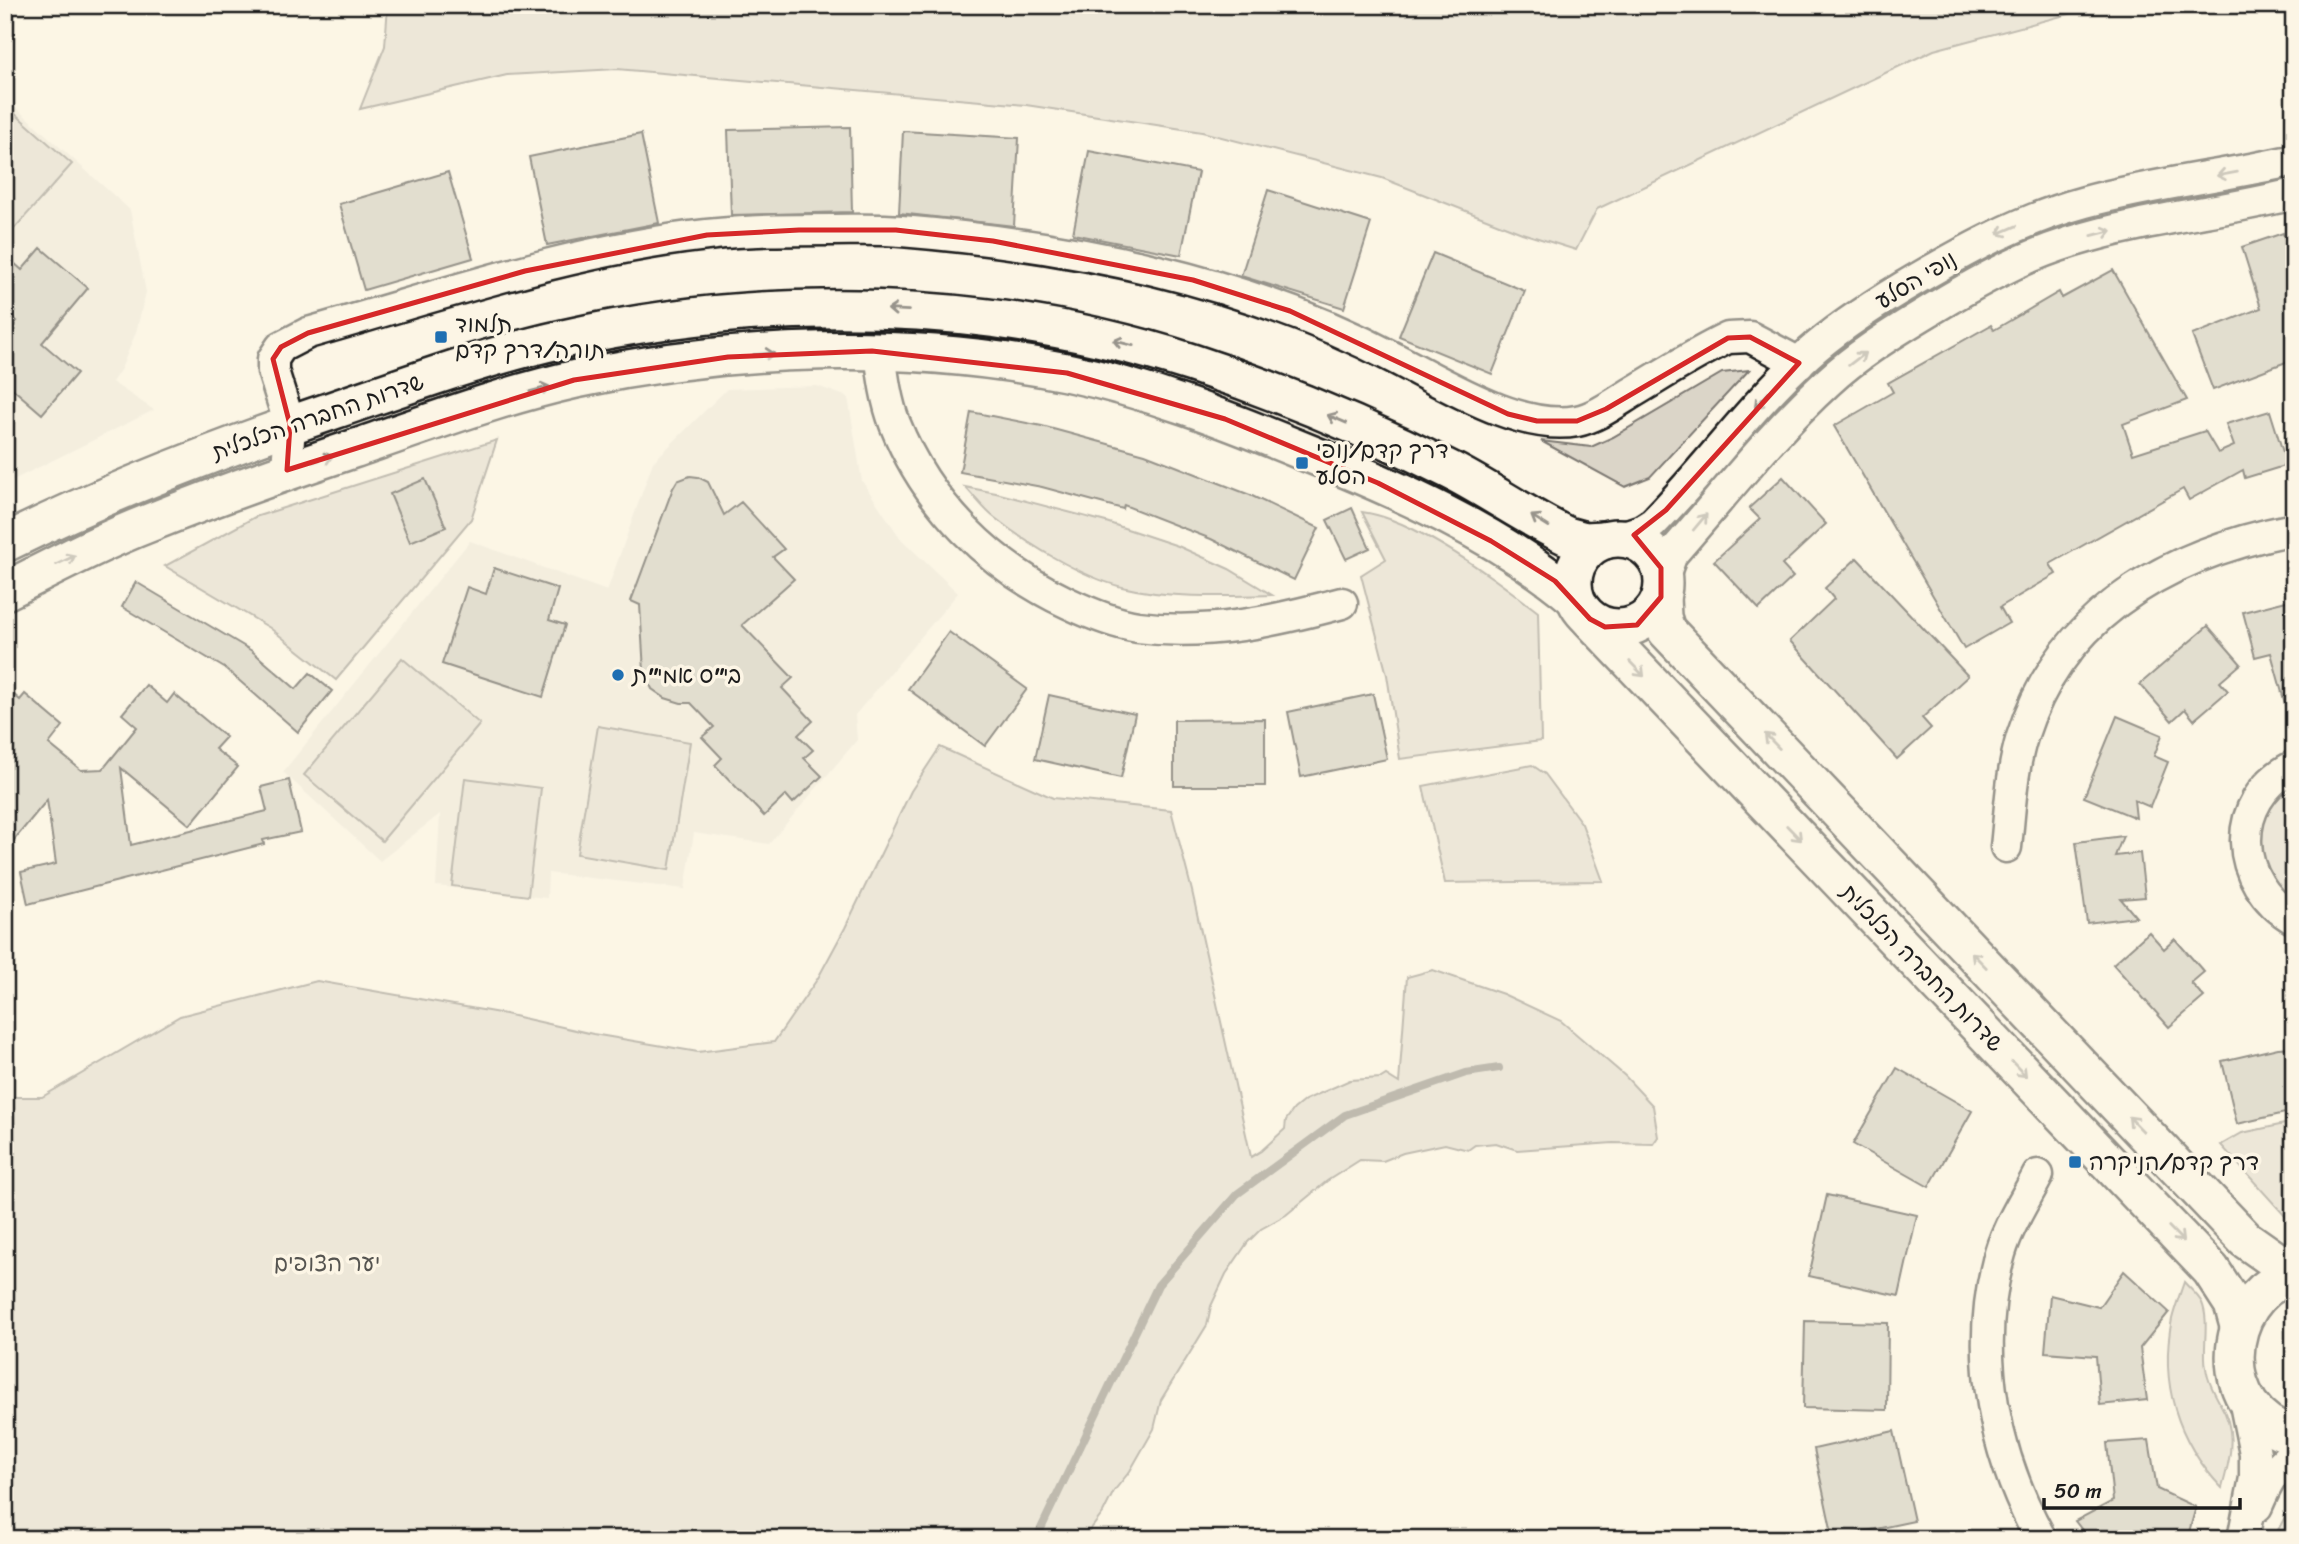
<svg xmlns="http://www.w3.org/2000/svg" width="2299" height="1544" font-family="Sriracha,'Playpen Sans Hebrew',sans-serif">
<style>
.built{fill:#ebe5d6}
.green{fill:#dbd5c8;stroke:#7c7872;stroke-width:2}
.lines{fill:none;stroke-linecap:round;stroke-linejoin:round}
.stream{stroke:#75726c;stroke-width:8}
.building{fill:#c4c0b3;stroke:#1c1c1c;stroke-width:2}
.minor-casing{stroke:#1c1c1c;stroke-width:35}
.major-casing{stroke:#1c1c1c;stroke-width:42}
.minor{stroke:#fcf5e5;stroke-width:30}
.major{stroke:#fcf5e5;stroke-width:37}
.oneway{stroke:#97938b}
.marked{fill:none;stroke:#d62828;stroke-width:5;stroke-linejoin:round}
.poi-dot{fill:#1f6fb2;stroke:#fcf5e5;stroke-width:2.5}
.labels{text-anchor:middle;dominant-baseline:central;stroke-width:7;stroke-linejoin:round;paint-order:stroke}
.street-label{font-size:23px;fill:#1c1c1c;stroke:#fcf5e5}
.poi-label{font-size:23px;fill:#1c1c1c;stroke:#fcf5e5;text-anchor:start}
.park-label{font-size:23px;fill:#555450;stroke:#fcf5e5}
</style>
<rect width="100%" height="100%" fill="#fcf5e5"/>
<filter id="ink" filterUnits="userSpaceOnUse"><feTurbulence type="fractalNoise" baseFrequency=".0143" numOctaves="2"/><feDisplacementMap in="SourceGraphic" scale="14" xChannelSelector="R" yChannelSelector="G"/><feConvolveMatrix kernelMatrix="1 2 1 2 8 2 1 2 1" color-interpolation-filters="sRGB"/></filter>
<g filter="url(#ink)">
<g class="built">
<path d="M5 98 130 210 146 292 136 332 121 369 112 382 154 410 5 484Z"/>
<path d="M817 386 848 397 862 481 901 539 958 593 855 715 857 740 769 844 694 833 685 889 548 873 547 898 436 886 440 814 380 861 283 772 470 541 607 591 653 462 727 389Z"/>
</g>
<g class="green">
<path d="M388 5H2103L1934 50 1597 209 1576 250 1522 233 1382 178 1202 132 1026 105 617 69 507 75 360 109 385 46Z"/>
<path d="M13 112 72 164 5 239V121Z"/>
<path d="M1749 370 1650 477 1625 487 1541 441 1591 447 1613 437 1722 373Z"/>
<path d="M497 440 471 519 336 680 270 628 165 566 255 517Z"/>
<path d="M965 487 996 493 1106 522 1178 546 1229 569 1272 595C1223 596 1170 599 1122 587 1080 576 1029 545 995 518 984 510 975 497 965 487Z"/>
<path d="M1362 512C1413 518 1497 580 1538 612L1541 741 1400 759 1387 675 1361 575 1386 559Z"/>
<path d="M402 658 480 724 382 841 304 775Z"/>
<path d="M598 726 690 742 669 870 577 854Z"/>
<path d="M940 747 1053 798 1171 810 1192 891 1251 1157 1261 1151 1285 1129 1286 1120 1294 1109 1305 1100 1350 1080 1381 1078 1386 1075 1399 1083 1407 977 1433 970 1503 994 1561 1021 1625 1076 1653 1106 1658 1137 1653 1144 1613 1143 1517 1150 1496 1143 1475 1145 1468 1150 1445 1144 1403 1153 1383 1161 1360 1160 1327 1181 1286 1215 1261 1229 1248 1242 1226 1274 1211 1306 1207 1325 1161 1400 1154 1429 1130 1471 1114 1491 1103 1513 1087 1534 1086 1539H5V1097H42L180 1016 317 981 505 1014 593 1034 698 1052 774 1042 818 978 845 928 911 791Z"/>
<path d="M1532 765 1545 774 1582 824 1603 881 1445 883 1423 786Z"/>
<path d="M465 778 541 788 528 896 452 886Z"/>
<path d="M2294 778V907L2259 863 2257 851 2264 809Z"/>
<path d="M2294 1122V1226L2221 1145 2242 1133Z"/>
<path d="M2184 1282C2190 1289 2198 1295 2202 1303 2210 1322 2202 1348 2206 1368 2208 1384 2218 1399 2225 1413 2236 1438 2229 1463 2222 1488 2177 1441 2159 1383 2172 1319 2175 1307 2180 1294 2184 1282Z"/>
<path d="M2294 1500V1530H2278Z"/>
</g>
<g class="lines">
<path class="stream" d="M1036 1539 1158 1285 1237 1194 1345 1115 1466 1073 1499 1068"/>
</g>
<g class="building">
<path d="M850 127 852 212 731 215 728 130Z"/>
<path d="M903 131 1019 138 1014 226 899 213Z"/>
<path d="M641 134 659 223 547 245 529 157Z"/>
<path d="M1089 151 1198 172 1181 255 1073 234Z"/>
<path d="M448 172 473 258 364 290 339 204Z"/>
<path d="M1268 190 1371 223 1344 308 1241 276Z"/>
<path d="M2283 233 2294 268V359L2213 390 2192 335 2261 308 2242 247Z"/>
<path d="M41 248 88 288 42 343 77 373 42 414 5 382V334L17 321 5 311V255L22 270Z"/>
<path d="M1433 253 1525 291 1492 374 1399 336Z"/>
<path d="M2113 270 2187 400 2123 424 2133 454 2205 431 2218 453 2234 446 2226 424 2270 411 2287 465 2245 478 2243 470 2189 500 2183 489 2050 564 2056 574 2000 607 2009 623 1964 649 1834 426 1893 392 1888 383 1991 325 1994 330 2059 292 2062 298Z"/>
<path d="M971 412 1042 426 1145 454 1250 495 1319 528 1294 580 1211 539 1124 505 1123 509 1042 487 960 472Z"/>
<path d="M690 476 698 477 708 482 724 515 741 502 784 549 773 557 794 579 742 625 793 678 782 688 813 721 798 735 813 750 804 758 822 776 793 803 786 795 764 816 715 765 722 758 702 737 714 727 691 703H681L665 698 652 689 644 671 640 605 631 601 673 488 677 481Z"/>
<path d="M1783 477 1826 524 1782 565 1793 577 1759 609 1714 561 1760 519 1749 508Z"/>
<path d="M425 479 446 527 410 542 390 494Z"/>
<path d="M1352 508 1370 548 1346 559 1327 520Z"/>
<path d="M1857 558 1968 676 1922 718 1931 728 1897 759 1790 641 1834 599 1825 588Z"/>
<path d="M494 568 558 589 549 620 565 625 543 697 442 664 467 587 486 594Z"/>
<path d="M136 582 252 651 296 689 310 673 332 691 298 732 226 669 122 607Z"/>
<path d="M2294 599V710L2287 711 2271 653 2255 657 2243 612Z"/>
<path d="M2208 626 2241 664 2220 682 2228 691 2194 720 2185 709 2172 721 2140 684Z"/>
<path d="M949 632 1027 689 985 746 908 689Z"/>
<path d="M146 685 167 703 174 694 226 737 215 749 238 767 190 825 121 768 131 845 267 811 261 787 289 780 301 832 263 840 264 844 28 904 21 872 56 864 47 800 5 851V687L20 700 25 694 63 726 49 744 81 770 103 769 137 727 122 714Z"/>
<path d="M1373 694 1387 759 1301 777 1288 712Z"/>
<path d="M1049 695 1135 714 1121 778 1035 759Z"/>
<path d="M2117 716 2162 735 2154 756 2168 762 2150 807 2134 800 2136 818 2084 797Z"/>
<path d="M1265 719V786H1174V720Z"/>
<path d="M2123 836 2115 856 2140 853 2145 897 2121 899 2136 917 2087 923 2076 842Z"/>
<path d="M2149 932 2164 949 2175 939 2204 972 2191 983 2204 997 2169 1027 2113 964Z"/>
<path d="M2294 1047V1111L2237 1124 2222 1061 2278 1048Z"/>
<path d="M1897 1068 1972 1111 1929 1187 1853 1144Z"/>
<path d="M1827 1195 1917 1215 1899 1296 1809 1276Z"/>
<path d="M2124 1271 2169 1312 2140 1348 2147 1400 2100 1405 2096 1356 2045 1352 2050 1295 2099 1307Z"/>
<path d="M1805 1321 1888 1323 1887 1410 1803 1408Z"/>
<path d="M1894 1431 1914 1521 1833 1538 1814 1449Z"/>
<path d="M2149 1440 2157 1489 2196 1507 2187 1539H2150L2138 1536 2134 1539H2089L2075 1521 2113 1501 2107 1443Z"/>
</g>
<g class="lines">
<g class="minor-casing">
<g id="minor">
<path d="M880 352C883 376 886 401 895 424 927 504 991 567 1068 603 1091 614 1113 623 1138 627 1208 636 1275 621 1342 603"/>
<path d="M287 470 290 425 273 371V359L281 347 308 333C439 296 571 250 707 235 748 230 791 230 833 230 856 230 878 229 901 231 1070 245 1245 279 1396 359 1445 384 1521 432 1577 421 1596 417 1614 404 1630 394 1662 375 1694 354 1728 338L1750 337 1799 363"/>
<path d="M1618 538 1642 530 1653 523C1707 468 1751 405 1808 354 1836 329 1870 307 1903 287 1962 252 2019 220 2085 202 2154 183 2225 176 2294 160"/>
<path d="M1663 578 1672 554C1723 496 1771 434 1829 381 1856 356 1888 336 1919 317 1968 287 2016 259 2071 242 2144 219 2220 212 2294 194"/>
<path d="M2294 766C2227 801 2233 883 2294 919"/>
<path d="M2006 847C2010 811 2011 773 2022 737 2062 611 2171 553 2294 529"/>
<path d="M2038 1175C2024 1202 2005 1230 1998 1261 1974 1356 1994 1454 2041 1539"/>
<path d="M2257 1506C2266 1485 2275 1467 2294 1453"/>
<path d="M2243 1539 2255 1478V1453L2243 1394"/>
</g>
</g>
<g class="major-casing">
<g id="major">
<circle cx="1618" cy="583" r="45"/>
<path d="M5 543C112 490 222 448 334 410 410 384 486 356 563 339 767 293 993 298 1192 363 1281 392 1369 429 1452 471 1491 491 1527 517 1567 536L1585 541 1604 540"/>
<path d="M5 591C53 567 100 542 149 523 216 496 284 472 353 449 426 424 500 396 576 379 735 345 906 340 1066 372 1148 389 1226 419 1303 451 1395 488 1498 533 1574 597"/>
<path d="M1661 597 1662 617 1666 630 2245 1239 2282 1265 2294 1267"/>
<path d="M1590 619 2211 1270 2233 1304 2239 1326"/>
<path d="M2294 1274C2217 1298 2214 1415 2294 1435"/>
</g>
</g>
<use href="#minor" class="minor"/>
<use href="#major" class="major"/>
</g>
<defs><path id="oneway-shaft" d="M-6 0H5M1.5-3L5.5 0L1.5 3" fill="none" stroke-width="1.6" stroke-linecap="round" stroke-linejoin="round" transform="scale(1.75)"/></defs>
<g class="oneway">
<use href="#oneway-shaft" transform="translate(2227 174) rotate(170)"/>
<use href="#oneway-shaft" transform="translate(2007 230) rotate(157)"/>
<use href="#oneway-shaft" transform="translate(2102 233) rotate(-14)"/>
<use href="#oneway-shaft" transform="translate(898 310) rotate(-177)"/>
<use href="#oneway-shaft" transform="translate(1123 343) rotate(-166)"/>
<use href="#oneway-shaft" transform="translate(764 354) rotate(-4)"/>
<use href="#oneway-shaft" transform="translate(1857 359) rotate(-37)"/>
<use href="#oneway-shaft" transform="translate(540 389) rotate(-14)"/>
<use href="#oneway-shaft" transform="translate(1762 400) rotate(133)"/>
<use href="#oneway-shaft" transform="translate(1337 419) rotate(-157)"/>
<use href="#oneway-shaft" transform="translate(323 459) rotate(-18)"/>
<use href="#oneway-shaft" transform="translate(1540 521) rotate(-148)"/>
<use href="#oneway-shaft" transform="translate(1700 522) rotate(-50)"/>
<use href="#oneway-shaft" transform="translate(66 560) rotate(-26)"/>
<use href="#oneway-shaft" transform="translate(1637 669) rotate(46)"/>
<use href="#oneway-shaft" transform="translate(1772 741) rotate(-134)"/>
<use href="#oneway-shaft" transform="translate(1794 833) rotate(46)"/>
<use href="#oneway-shaft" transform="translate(1979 960) rotate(-134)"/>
<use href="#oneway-shaft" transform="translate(2019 1069) rotate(46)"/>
<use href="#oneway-shaft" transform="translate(2136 1124) rotate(-134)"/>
<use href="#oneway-shaft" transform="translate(2176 1234) rotate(46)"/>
</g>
</g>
<path d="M0 0H2299V1544H0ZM799 230H896L993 241 1193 280 1290 311 1508 414 1537 421H1577L1606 409 1728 338 1750 337 1799 363 1666 510 1634 535 1661 568V597L1637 625 1605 627 1590 619 1555 581 1491 541 1378 483 1225 419 1067 373 872 351 728 357 574 380 287 470 290 425 273 359 281 347 308 333 525 271 707 235Z" fill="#fcf5e5" fill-opacity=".55" fill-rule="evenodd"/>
<path class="marked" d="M799 230H896L993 241 1193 280 1290 311 1508 414 1537 421H1577L1606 409 1728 338 1750 337 1799 363 1666 510 1634 535 1661 568V597L1637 625 1605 627 1590 619 1555 581 1491 541 1378 483 1225 419 1067 373 872 351 728 357 574 380 287 470 290 425 273 359 281 347 308 333 525 271 707 235Z"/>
<g class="poi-dot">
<rect x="434" y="330" width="14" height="14" rx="3.5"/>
<rect x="1295" y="456" width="14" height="14" rx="3.5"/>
<circle cx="618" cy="675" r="7"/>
<rect x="2068" y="1155" width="14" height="14" rx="3.5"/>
</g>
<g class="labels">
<g class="street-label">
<text transform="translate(1916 280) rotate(-31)">נופי הסלע</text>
<text transform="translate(318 417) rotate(-19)">שדרות החברה הכלכלית</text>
<text transform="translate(1922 968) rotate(46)">שדרות החברה הכלכלית</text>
</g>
<g class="poi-label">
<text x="455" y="324">תלמוד<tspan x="455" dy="26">תורה/דרך קדם</tspan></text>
<text x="1316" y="450">דרך קדם/נופי<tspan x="1316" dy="26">הסלע</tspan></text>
<text x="632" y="675">בי"ס אמי"ת</text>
<text x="2089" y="1162">דרך קדם/הניקרה</text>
</g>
<g class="park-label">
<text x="327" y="1263">יער הצופים</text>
</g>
</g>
<rect width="2299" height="1544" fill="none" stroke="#fcf5e5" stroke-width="28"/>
<rect x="14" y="14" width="2271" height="1516" fill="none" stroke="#1c1c1c" stroke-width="2.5" filter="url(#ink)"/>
<path d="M2044 1498v10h196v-10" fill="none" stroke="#1c1c1c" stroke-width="3.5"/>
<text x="2054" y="1498" font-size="21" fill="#1c1c1c" stroke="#fcf5e5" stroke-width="5" paint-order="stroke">50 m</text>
</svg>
